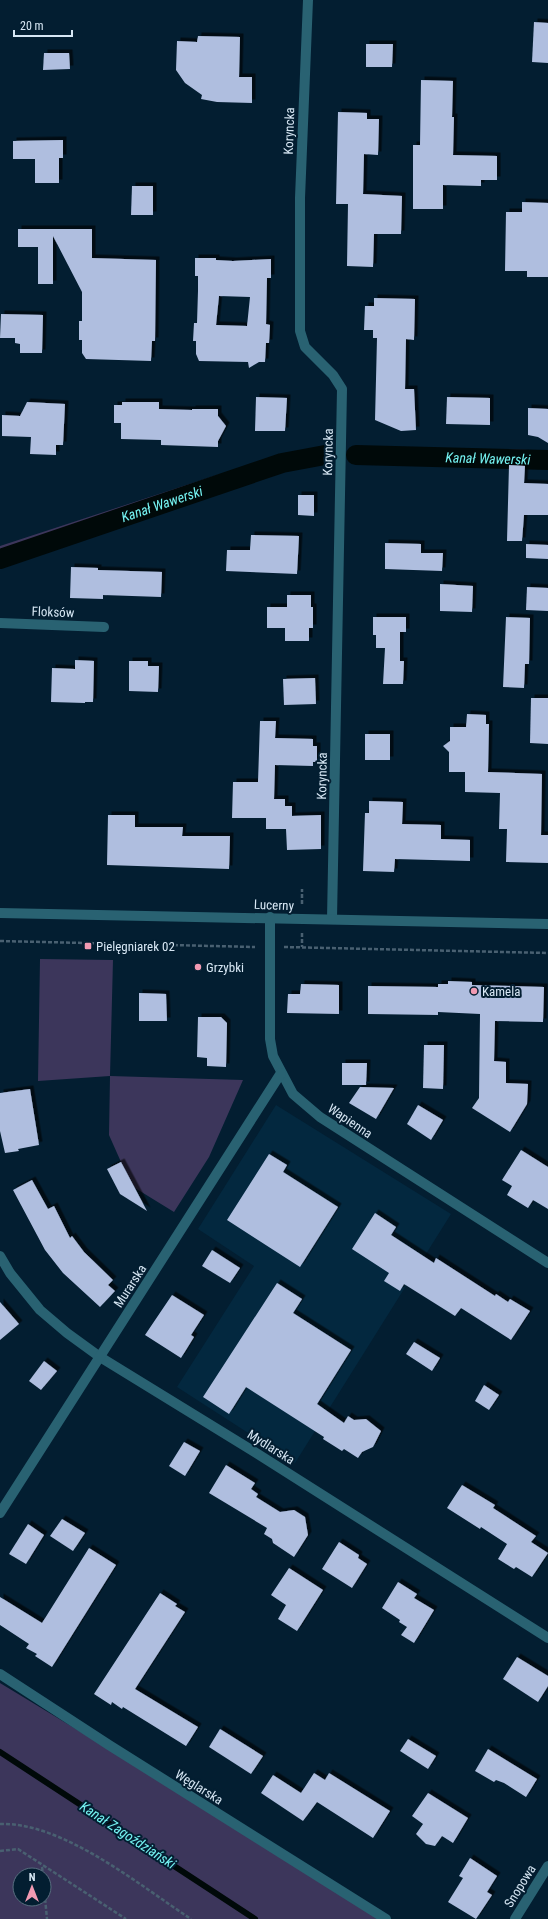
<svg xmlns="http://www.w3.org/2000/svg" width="548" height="1919" font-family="'Roboto Condensed',sans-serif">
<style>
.built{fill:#03283f}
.green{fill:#3c365b;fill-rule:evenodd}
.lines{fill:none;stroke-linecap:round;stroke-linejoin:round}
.stream{stroke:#000909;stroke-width:6}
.canal{stroke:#000909;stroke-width:20}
.building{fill:#afbedf;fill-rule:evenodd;filter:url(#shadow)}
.path{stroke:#496071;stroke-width:2.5;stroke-dasharray:4 2;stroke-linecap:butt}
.minor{stroke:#296272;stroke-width:10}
.poi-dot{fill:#f19ab2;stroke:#031e31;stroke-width:1.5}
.labels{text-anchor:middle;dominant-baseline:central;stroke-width:4;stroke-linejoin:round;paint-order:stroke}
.street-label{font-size:13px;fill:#d7e7f4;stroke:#031e31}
.poi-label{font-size:13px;fill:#d7e7f4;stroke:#031e31;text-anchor:start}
.water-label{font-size:14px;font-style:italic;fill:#75f4f3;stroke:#031e31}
</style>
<defs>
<filter id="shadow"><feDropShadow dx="3.5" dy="-3.5" stdDeviation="0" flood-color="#0009"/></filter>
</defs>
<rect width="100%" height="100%" fill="#031e31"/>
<path class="built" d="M276 1105 451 1214 295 1463 177 1387 254 1266 198 1229Z"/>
<g class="green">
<path d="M355 446 509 452V449L548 451V466L355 463Z"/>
<path d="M323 450H332V461L283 469 0 568V546L217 475 282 456Z"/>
<path d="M40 959 113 960 110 1076 243 1080 209 1157 174 1212 135 1188 121 1162 109 1135 110 1076 38 1081Z"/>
<path d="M0 1683 389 1919H0ZM20 1875H44V1899H20Z"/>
</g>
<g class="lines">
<path class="stream" d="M0 1752 255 1919"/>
<g class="canal">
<path id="s1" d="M356 455 548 460"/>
<path id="s2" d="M0 559 282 463 325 455"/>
</g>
</g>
<g class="building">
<path d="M534 22 548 23V63L532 62Z"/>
<path d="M198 36 240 37 239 77H252V103L217 102 201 99 202 95 185 83 176 70 177 41 197 42Z"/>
<path d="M366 44H393L392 67H366Z"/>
<path d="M44 53H69L70 69 43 70Z"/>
<path d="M421 80 453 81 452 117H454L453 155 497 156V180H481V186L443 185V209H413V145H420Z"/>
<path d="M338 112 367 113V119H379L378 155 364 154 363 194 402 196 401 234H374L373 267 347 266 348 204H336Z"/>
<path d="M63 140V158H59V183H35V159H13V141Z"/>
<path d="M132 186H153V215H131Z"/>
<path d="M522 202 548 203V277H527V271H505L506 212H522Z"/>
<path d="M18 229H92V258L156 260 155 341H152L151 361 86 359 82 353V340H79V321H82V292L53 236V284H38V247H18Z"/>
<path d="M195 258H216V260L233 261 271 259V278H267L266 324 270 325 269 343H266L265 362H259L249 368 248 362 199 361 196 354V341H193L194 323H197L198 291V276H195ZM219 296 250 297 247 326 216 325Z"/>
<path d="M374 298 415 299 414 340 406 339 405 389H414L416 430 401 431 375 420 377 338H373V330H364L365 306H374Z"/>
<path d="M1 314 43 315 42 353H20V344L15 343V338H0Z"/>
<path d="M256 397 287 398 285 431H255Z"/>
<path d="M447 397 490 398V425L446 424Z"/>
<path d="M27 402 65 404 63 445H56V455L30 454 31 437 2 436V415L20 416Z"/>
<path d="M122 402H159V409L192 410V409H218V416L226 426 218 441V447L161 445V440L121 439V423H114V405H122Z"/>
<path d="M528 408 548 409V443L538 437 528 435Z"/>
<path d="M509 465 525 466 524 483 548 484V515H524L522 541H507Z"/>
<path d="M298 495H314V516L298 515Z"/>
<path d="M251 535 299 536 297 574 226 571 227 550H250Z"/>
<path d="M385 543 421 544V553H443L442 571 385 569Z"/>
<path d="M526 544 548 545V559L526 558Z"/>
<path d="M71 567 98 568V570L162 572 161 597 103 595V599L70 598Z"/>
<path d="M440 584 473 586 472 612 440 611Z"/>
<path d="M527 587 548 588V611L526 610Z"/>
<path d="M287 595H311V607H313V628H309V641H285V628H267V607H287Z"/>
<path d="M373 617H406V632H400V661H404L403 684H383L385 648H376V635H373Z"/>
<path d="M506 617 530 618 529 664H525L524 688 503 687Z"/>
<path d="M75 660 94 661 93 702H85V703L51 702 52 668 75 669Z"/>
<path d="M129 661H148V666H159L158 692 129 691Z"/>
<path d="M315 678 316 704 284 705 283 679Z"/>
<path d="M531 698H548V744L530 743Z"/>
<path d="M467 714 486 715V724H489L488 772 542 774 541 835H548V863L506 862 507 829H499L500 793 465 792V772H449V752L443 746 450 741V727H466Z"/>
<path d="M260 721H276L275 738 313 739V746H317V762H313V766L275 765 274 799H285V806H292V816L321 815V849L287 850 286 829H266V818H232L233 782H258Z"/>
<rect x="365" y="734" width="25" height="26"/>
<path d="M369 801 403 802 402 824 441 825V839L470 840V861L395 859 394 872 363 871 365 813H369Z"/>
<path d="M108 815H135V827H183L182 836H230L229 869 107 865Z"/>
<path d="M448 981 472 982V985L544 987 543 1022 495 1021 494 1061 506 1062V1083L528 1084 527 1104 510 1132 472 1108 479 1098 480 1014 438 1012V1015L368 1014V986L438 987V984H448Z"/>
<path d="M301 984 339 985V1014L287 1013 288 994H300Z"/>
<path d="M139 993 166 994 167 1021H139Z"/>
<path d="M198 1017H221L227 1023 226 1067 207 1066V1058L197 1057Z"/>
<path d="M424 1045H444L443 1089 423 1088Z"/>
<path d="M342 1063H367L366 1085H342Z"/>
<path d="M360 1087 394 1088 376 1119 349 1103Z"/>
<path d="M30 1089 39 1145 18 1149 19 1151 5 1153 0 1131V1093Z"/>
<path d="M418 1105 443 1120 431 1140 407 1124Z"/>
<path d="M521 1150 548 1167V1209L533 1200 528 1208 507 1195 512 1186 502 1180Z"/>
<path d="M269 1154 287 1165 283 1172 338 1207 300 1267 227 1220Z"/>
<path d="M121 1162 147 1211 120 1194 107 1169Z"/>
<path d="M32 1180 48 1209 54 1206 70 1238 72 1236 84 1252 113 1280 108 1285 115 1291 100 1307 63 1273 45 1250 13 1190Z"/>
<path d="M375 1213 396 1227 391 1235 434 1263 436 1258 495 1296 496 1294 508 1302 510 1299 530 1311 511 1340 461 1308 455 1316 404 1284 400 1291 384 1281 389 1273 352 1249Z"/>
<path d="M212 1250 240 1268 230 1283 202 1266Z"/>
<path d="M277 1283 302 1299 293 1313 351 1350 317 1404 344 1423 348 1416 354 1420 366 1419 381 1431 373 1447 362 1452 358 1458 344 1449 342 1451 323 1439 324 1437 246 1387 229 1414 203 1397Z"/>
<path d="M172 1295 204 1315 191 1335 194 1337 181 1358 145 1335Z"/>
<path d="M0 1302 19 1324 0 1340Z"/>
<path d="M414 1342 440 1358 432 1371 406 1354Z"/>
<path d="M44 1361 57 1371 41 1390 29 1381Z"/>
<path d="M484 1385 499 1395 489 1410 475 1401Z"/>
<path d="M184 1442 200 1451 185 1476 169 1466Z"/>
<path d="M226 1465 255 1483 251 1489 258 1494 256 1497 280 1512 294 1510 305 1517 308 1535 294 1557 273 1543 272 1539 264 1534 267 1528 209 1493Z"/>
<path d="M462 1485 495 1505 493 1508 536 1536 531 1542 548 1553 532 1577 516 1567 514 1569 498 1559 507 1544 481 1527 480 1529 447 1508Z"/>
<path d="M62 1519 85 1533 73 1551 50 1536Z"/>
<path d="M28 1524 44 1535 26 1564 9 1554Z"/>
<path d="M339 1542 359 1555 358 1558 367 1564 352 1588 322 1569Z"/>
<path d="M89 1548 116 1565 52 1667 35 1656 37 1654 26 1648 29 1644 0 1625V1597L42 1623Z"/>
<path d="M289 1568 323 1590 297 1631 278 1619 286 1605 271 1595Z"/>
<path d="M398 1582 417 1594 414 1598 434 1610 414 1643 401 1635 407 1627 399 1622 400 1620 382 1608Z"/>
<path d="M160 1593 177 1604 175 1606 185 1612 135 1689 198 1727 186 1746 123 1707 122 1709 112 1702 111 1705 94 1694Z"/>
<path d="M517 1657 548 1676V1686L538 1702 503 1679Z"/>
<path d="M220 1729 263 1756 251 1774 209 1747Z"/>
<path d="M408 1739 436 1756 428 1769 400 1751Z"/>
<path d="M488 1749 537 1779 526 1797 504 1783 496 1780 494 1782 475 1771Z"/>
<path d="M314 1773 325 1780 329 1773 390 1811 373 1838 317 1802 303 1821 261 1793 273 1775 301 1793Z"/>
<path d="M428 1793 468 1818 453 1843 442 1836 435 1846 426 1844 416 1834 423 1824 412 1816Z"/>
<path d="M470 1858 497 1876 487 1892 492 1895 476 1919 448 1902 463 1878 459 1876Z"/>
</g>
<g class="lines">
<g class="path">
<path d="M302 904V889"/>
<path d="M302 933V947"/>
<path d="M0 941 255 947"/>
<path d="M284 947 548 953"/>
<path d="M0 1824C63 1822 139 1885 191 1919"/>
<path d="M0 1851 18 1849 126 1919"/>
<path d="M42 1867 43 1875"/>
<path d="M44 1887 47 1919"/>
</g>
<g class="minor">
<path d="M308 0 300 198V331L305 347 333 375 342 389 332 919"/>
<path d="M0 623 104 627"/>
<path d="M0 913 548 924"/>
<path d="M270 917V1039L273 1056 293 1094 320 1117 548 1263"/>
<path d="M0 1256 10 1273 40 1310 67 1333 100 1357 253 1451 548 1638"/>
<path d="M0 1513 281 1073"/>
<path d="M0 1674 109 1745 386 1919"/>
<path d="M515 1919 548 1866"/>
</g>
</g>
<g class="poi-dot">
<rect x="84" y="942" width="8" height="8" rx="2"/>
<circle cx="198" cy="967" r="4"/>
<circle cx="474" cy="991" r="4"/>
</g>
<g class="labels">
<g class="street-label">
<text transform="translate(289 131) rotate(-88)">Koryncka</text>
<text transform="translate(328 452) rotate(-89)">Koryncka</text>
<text transform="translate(53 612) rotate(2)">Floksów</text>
<text transform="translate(322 776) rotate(-89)">Koryncka</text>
<text transform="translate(274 905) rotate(2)">Lucerny</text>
<text transform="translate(350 1121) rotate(34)">Wapienna</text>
<text transform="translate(130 1286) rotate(-57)">Murarska</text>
<text transform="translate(271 1447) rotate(32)">Mydlarska</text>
<text transform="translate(199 1787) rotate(32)">Węglarska</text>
<text transform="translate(520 1886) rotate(-58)">Snopowa</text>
</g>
<g class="poi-label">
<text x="96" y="946">Pielęgniarek 02</text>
<text x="206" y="967">Grzybki</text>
<text x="482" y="991">Kamela</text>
</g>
<g class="water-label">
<text stroke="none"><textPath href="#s1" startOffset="132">Kanał Wawerski</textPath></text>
<text stroke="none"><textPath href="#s2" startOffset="171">Kanał Wawerski</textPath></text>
<text transform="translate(128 1835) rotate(33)">Kanał Zagoździański</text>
</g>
</g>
<g transform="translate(32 1887)"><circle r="19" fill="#031e31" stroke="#586e7f"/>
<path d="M0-3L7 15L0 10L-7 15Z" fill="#f19ab2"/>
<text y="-6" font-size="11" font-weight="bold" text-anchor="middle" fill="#d7e7f4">N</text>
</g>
<path d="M14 30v6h58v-6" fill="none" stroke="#d7e7f4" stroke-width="2"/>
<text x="20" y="30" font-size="12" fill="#d7e7f4" stroke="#031e31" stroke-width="3" paint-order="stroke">20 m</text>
</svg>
